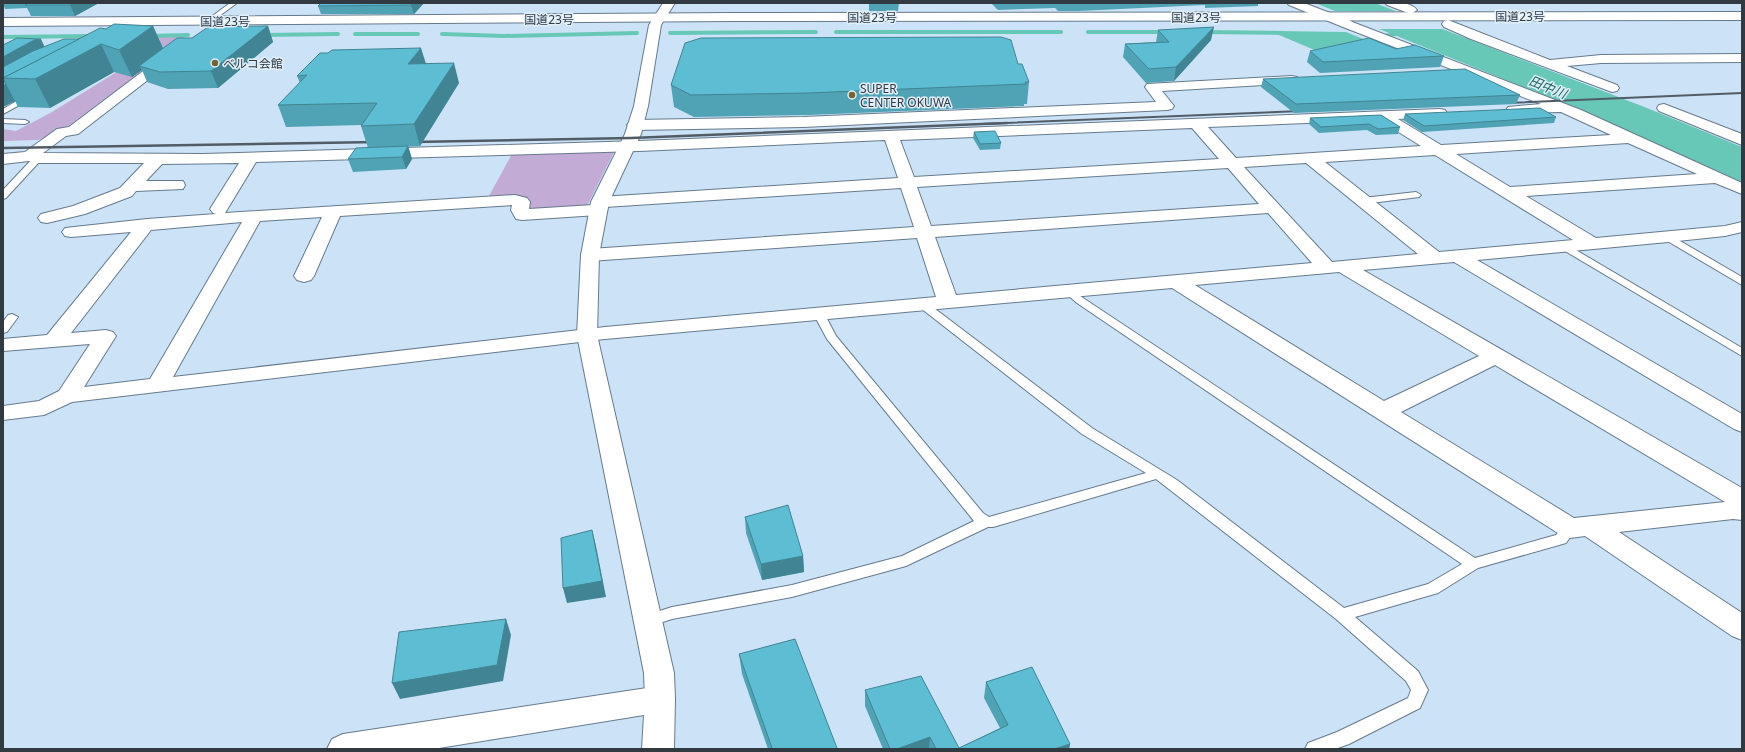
<svg xmlns="http://www.w3.org/2000/svg" width="1745" height="752" font-family="'Noto Sans','Noto Sans JP',sans-serif">
<style>
.green{fill:#c2abd5}
.water{fill:#68c8b8}
.pier{fill:#cce3f7}
.lines{fill:none;stroke-linecap:round;stroke-linejoin:round}
.stream{stroke:#68c8b8;stroke-width:4}
.lane-casing{stroke:#667a8c;stroke-width:2}
.street-casing{stroke:#667a8c;stroke-width:2}
.secondary-casing{stroke:#667a8c;stroke-width:2}
.highway-casing{stroke:#667a8c;stroke-width:2}
.lane{fill:#fff;fill-rule:evenodd}
.street{fill:#fff;fill-rule:evenodd}
.secondary{fill:#fff;fill-rule:evenodd}
.highway{fill:#fff;fill-rule:evenodd}
.rail-far1{stroke:#515c67;stroke-width:2}
.rail{stroke:#515c67;stroke-width:2.5}
.wall{fill:#50a3b5}
.shaded-wall{fill:#418493}
.building{fill:#5dbdd2;stroke:#418493}
.poi-dot{fill:#786332;stroke:#e1effb;stroke-width:1.5}
.labels{text-anchor:middle;dominant-baseline:central;stroke-width:3;stroke-linejoin:round;paint-order:stroke}
.far-street-label{font-size:12px;fill:#313941;stroke:#e1effb}
.far-poi-label{font-size:12px;fill:#313941;stroke:#e1effb;text-anchor:start}
.far-water-label{font-size:13px;font-style:italic;fill:#17655b;stroke:#e1effb}
</style>
<rect width="100%" height="100%" fill="#cce3f7"/>
<g class="green">
<path d="M139 37H184L185 39 62 131 38 140 3 141V129L16 131 52 112 149 52Z"/>
<path d="M513 152H614L587 206 531 211 526 207 528 199 524 196 491 198 489 196Z"/>
</g>
<g class="water">
<path d="M1315 3H1375L1647 108 1742 147V182L1585 112Z"/>
<path d="M1275 31 1346 32 1366 40 1324 54 1279 35Z"/>
</g>
<path class="pier" d="M1329 11H1401L1447 29H1374Z"/>
<g class="lines">
<g class="stream">
<path d="M836 32H1061"/>
<path d="M1088 32H1165"/>
<path d="M1204 32 1285 33"/>
<path d="M670 33 816 32"/>
<path d="M355 34H418"/>
<path d="M442 34 504 36 637 33"/>
<path d="M262 35 338 34"/>
<path d="M148 36 188 35"/>
<path d="M1384 36 1402 33"/>
<path d="M3 37 93 36"/>
</g>
<g class="lane-casing">
<g id="lane">
<path d="M230 3H237L211 22H207V20Z"/>
<path d="M27 95 34 97 3 114V109Z"/>
<path d="M3 119 25 120 29 122 25 124 3 123Z"/>
<path d="M38 155 41 156V160L6 198 3 199V190L35 156Z"/>
<path d="M1416 192 1421 195 1419 197 1363 204 1358 201 1363 198Z"/>
<path d="M1668 234 1742 277V285L1664 239 1663 237 1664 235Z"/>
<path d="M1564 243 1742 348V356L1560 248 1559 246 1560 244Z"/>
<path d="M1068 288 1475 558 1556 535C1562 528 1565 521 1575 524L1577 528 1566 543 1478 568 1438 593 1355 617 1418 671 1428 690 1420 708 1349 744 1335 749H1305L1308 743 1337 732 1408 698 1411 690 1406 681 1336 619 1156 479 993 527H988L906 566 792 597 672 619 647 627 641 625 639 621 641 617 672 607 792 585 902 556 974 521 827 339 813 313 815 311H823L836 336 983 513 989 517 1146 473 1082 434 918 306 917 304 918 302H926L1092 428 1177 480 1344 608 1428 584 1462 564 1077 303 1063 291Z"/>
<path d="M12 314 18 317 7 332 3 333V322L8 315Z"/>
</g>
</g>
<g class="street-casing">
<g id="street">
<path d="M1385 3C1395 3 1410 1 1417 10L1411 14 1387 5Z"/>
<path d="M1347 20 1581 110 1742 183V194L1715 183 1526 196 1596 238 1725 226 1742 222V232L1725 236 1668 242 1477 260 1742 414V432L1734 429 1454 262 1363 270 1742 488V520L1733 519 1619 532 1742 613V640L1732 636 1585 536 1570 538 1561 535 1172 288 605 339 72 402 44 415 3 420V406L39 401 59 391 90 344 3 351V339L47 335 131 232 71 237 65 236 62 232 65 228 147 219 216 214 213 213 210 209 239 163 162 164 146 181H183L185 185 183 189 136 191 132 196 85 214 47 223 41 222 38 218 41 214 73 206 120 188 144 163H38L29 161 3 164V154L25 152 57 129 69 127 163 56H173L175 59 78 134 66 136 43 153 203 154 639 141 1440 109 1445 110 1447 113 1445 116 1398 119 1441 145 1611 135 1561 112 1508 113 1506 110 1508 107 1541 104 1343 27 1341 24 1343 21ZM1379 120 1421 146 1236 158 1208 127ZM1192 128 1219 159 914 177 900 140ZM885 140 898 178 600 197 594 198 591 202 593 205 529 209 530 202 527 198 515 195 225 213 256 162 639 151ZM1628 143 1697 174 1510 187 1456 154ZM1435 155 1573 240 1439 252 1325 162ZM1306 163 1418 254 1332 262 1244 167ZM1228 168 1259 204 931 226 917 187ZM901 188 914 227 590 249 583 251 581 255 583 259 590 261 917 238 936 297 605 327 173 377 260 221 322 217 294 276 297 280 304 282 311 280 314 276 340 216 512 205 511 210 516 219 522 220 598 215 604 214 607 210 605 207ZM1268 213 1312 263 956 295 935 237ZM242 222 150 379 84 387 116 336 113 332 106 330 71 333 151 230ZM1339 272 1479 356 1384 401 1195 285ZM1495 365 1725 502 1574 518 1401 412Z"/>
<path d="M1448 20 1550 60 1601 55 1742 54V62L1601 63 1567 66 1617 85 1619 88 1617 91 1612 92 1471 39 1444 27 1442 24 1444 21Z"/>
<path d="M1292 76 1297 77 1299 80 1297 83 1162 91 1174 106 1172 109 1167 110 803 127 635 130 630 128 627 125 630 122 635 120 803 117 1156 102 1145 87 1147 84Z"/>
<path d="M1664 104 1742 134V145L1659 111 1657 108 1659 105Z"/>
<path d="M660 686 671 690 675 699 674 749H642L644 715 433 749H327L332 739 343 734Z"/>
</g>
</g>
<g class="secondary-casing">
<g id="secondary">
<path d="M663 3H675L661 25 648 106 641 134 609 202 599 255 597 335 674 673 675 699 671 708 660 712 649 708 645 699 644 673 577 335 581 255 591 202 625 134 634 106 649 25Z"/>
<path d="M1287 3H1304L1351 21 1353 24 1351 27H1343L1289 5Z"/>
</g>
</g>
<g class="highway-casing">
<path id="highway" d="M1742 12V20L732 21 3 26V18L732 13Z"/>
</g>
<use href="#lane" class="lane"/>
<use href="#street" class="street"/>
<use href="#secondary" class="secondary"/>
<use href="#highway" class="highway"/>
<g class="rail-far1">
<path d="M1506 103 1742 93"/>
<path d="M982 124 1302 111"/>
</g>
<g class="rail">
<path d="M413 142 631 138 1007 123"/>
<path d="M3 148 377 142"/>
</g>
</g>
<g class="wall">
<path d="M3 3H194L97 4 75 16H31L27 8 5 9Z"/>
<path d="M424 3 414 14H321L318 6Z"/>
<path d="M869 3H906H899L898 11H869Z"/>
<path d="M991 3H1258V6L1205 8V5L1078 11H1058L1055 8 998 10Z"/>
<path d="M153 26 163 48 192 38 268 26 273 42 218 88 168 89 147 82 142 70 132 77 114 72 50 108 18 107 15 101 3 107V45L45 47 79 39 106 29Z"/>
<path d="M1158 30 1211 40 1174 81 1146 83 1123 57 1125 44 1156 42Z"/>
<path d="M1396 49 1444 56 1440 67 1320 73 1307 62 1310 51Z"/>
<path d="M426 64 459 83 420 146 400 147 408 146 412 159 406 169 353 172 348 159 368 148 361 126 362 125 286 127 278 105 300 83 297 76Z"/>
<path d="M1018 64 1029 82 1027 104H1024V106L809 115 694 117 674 107 671 85Z"/>
<path d="M1263 79 1520 95 1516 104 1294 113 1261 87Z"/>
<path d="M1405 114 1556 117 1554 123 1422 132 1403 120Z"/>
<path d="M1381 115 1400 127 1398 134 1376 135 1367 130 1319 133 1309 124 1310 118Z"/>
<path d="M974 132 1001 143 1000 149 980 150 973 138Z"/>
<path d="M745 517 803 556 804 572 762 580 746 533Z"/>
<path d="M739 654 837 749H768L742 674Z"/>
<path d="M986 682 1070 744 1069 749H883L865 706V690L959 748 1000 728 984 698Z"/>
</g>
<g class="shaded-wall">
<path d="M73 3H96L97 4 75 16 70 5Z"/>
<path d="M413 3H424L414 14 411 5Z"/>
<path d="M153 26 165 53 139 66 142 70 132 77 119 50Z"/>
<path d="M268 26 273 42 218 88 211 71Z"/>
<path d="M1214 27 1211 40 1174 81 1176 67Z"/>
<path d="M41 39 48 54 3 78V57L34 40Z"/>
<path d="M101 44 114 72 50 108 35 79Z"/>
<path d="M421 48 427 67 408 64Z"/>
<path d="M454 63 459 83 420 146 414 124Z"/>
<path d="M6 84 15 101 3 107V86Z"/>
<path d="M408 146 412 159 406 169 402 157Z"/>
<path d="M592 530 596 546 606 597 567 603 563 588Z"/>
<path d="M803 556 804 572 762 580 761 564Z"/>
<path d="M506 619 511 635 503 681 400 699 392 683Z"/>
<path d="M930 737 929 749H897Z"/>
<path d="M1070 744 1069 749H1054Z"/>
</g>
<g class="building">
<path d="M28 3H73L70 5H25Z"/>
<path d="M321 3H413L411 5 318 6Z"/>
<path d="M114 24 153 26 119 50 101 44 35 79 3 78 100 28 106 29Z"/>
<path d="M268 26 211 71 160 72 139 66 177 38H192L208 27Z"/>
<path d="M1214 27 1176 67 1149 69 1125 44 1169 42 1158 30Z"/>
<path d="M1001 37 1011 40 1018 64H1022L1029 82H1025L1026 84 808 93 691 95 671 85 685 43 701 38Z"/>
<path d="M17 38 41 39 34 40 3 57V45Z"/>
<path d="M1369 38 1396 49 1415 45 1444 56 1323 62 1310 51Z"/>
<path d="M64 39H79L3 78V67L33 51Z"/>
<path d="M421 48 408 64 454 63 414 124 361 126 377 103 278 105 307 75 297 76 320 53H328L332 50Z"/>
<path d="M1465 69 1520 95 1296 104 1263 79Z"/>
<path d="M3 79 6 84 3 86Z"/>
<path d="M1540 108 1556 117 1424 126 1405 114Z"/>
<path d="M1381 115 1400 127 1378 129 1369 124 1321 127 1310 118Z"/>
<path d="M995 131 1001 143 980 144 974 132Z"/>
<path d="M408 146 402 157 348 159 356 148Z"/>
<path d="M788 505 803 556 761 564 745 517Z"/>
<path d="M592 530 602 581 563 588 561 538Z"/>
<path d="M506 619 497 665 392 683 399 632Z"/>
<path d="M795 639 837 748V749H768L772 748 739 654Z"/>
<path d="M1032 667 1070 744 1054 749H936L930 737 897 749H890L865 690 921 676 959 748 1008 725 986 682Z"/>
</g>
<g class="poi-dot">
<circle cx="215" cy="63" r="4"/>
<circle cx="852" cy="95" r="4"/>
</g>
<g class="labels">
<g class="far-street-label">
<text x="1520" y="16">国道23号</text>
<text x="872" y="17">国道23号</text>
<text x="1196" y="17">国道23号</text>
<text x="549" y="19">国道23号</text>
<text x="225" y="21">国道23号</text>
</g>
<g class="far-poi-label">
<text x="223" y="63">ベルコ会館</text>
<text x="860" y="88">SUPER<tspan x="860" dy="14">CENTER OKUWA</tspan></text>
</g>
<g class="far-water-label">
<text transform="translate(1548 87) rotate(22)">田中川</text>
</g>
</g>
<rect width="1745" height="752" fill="none" stroke="#313941" stroke-width="8"/>
</svg>
